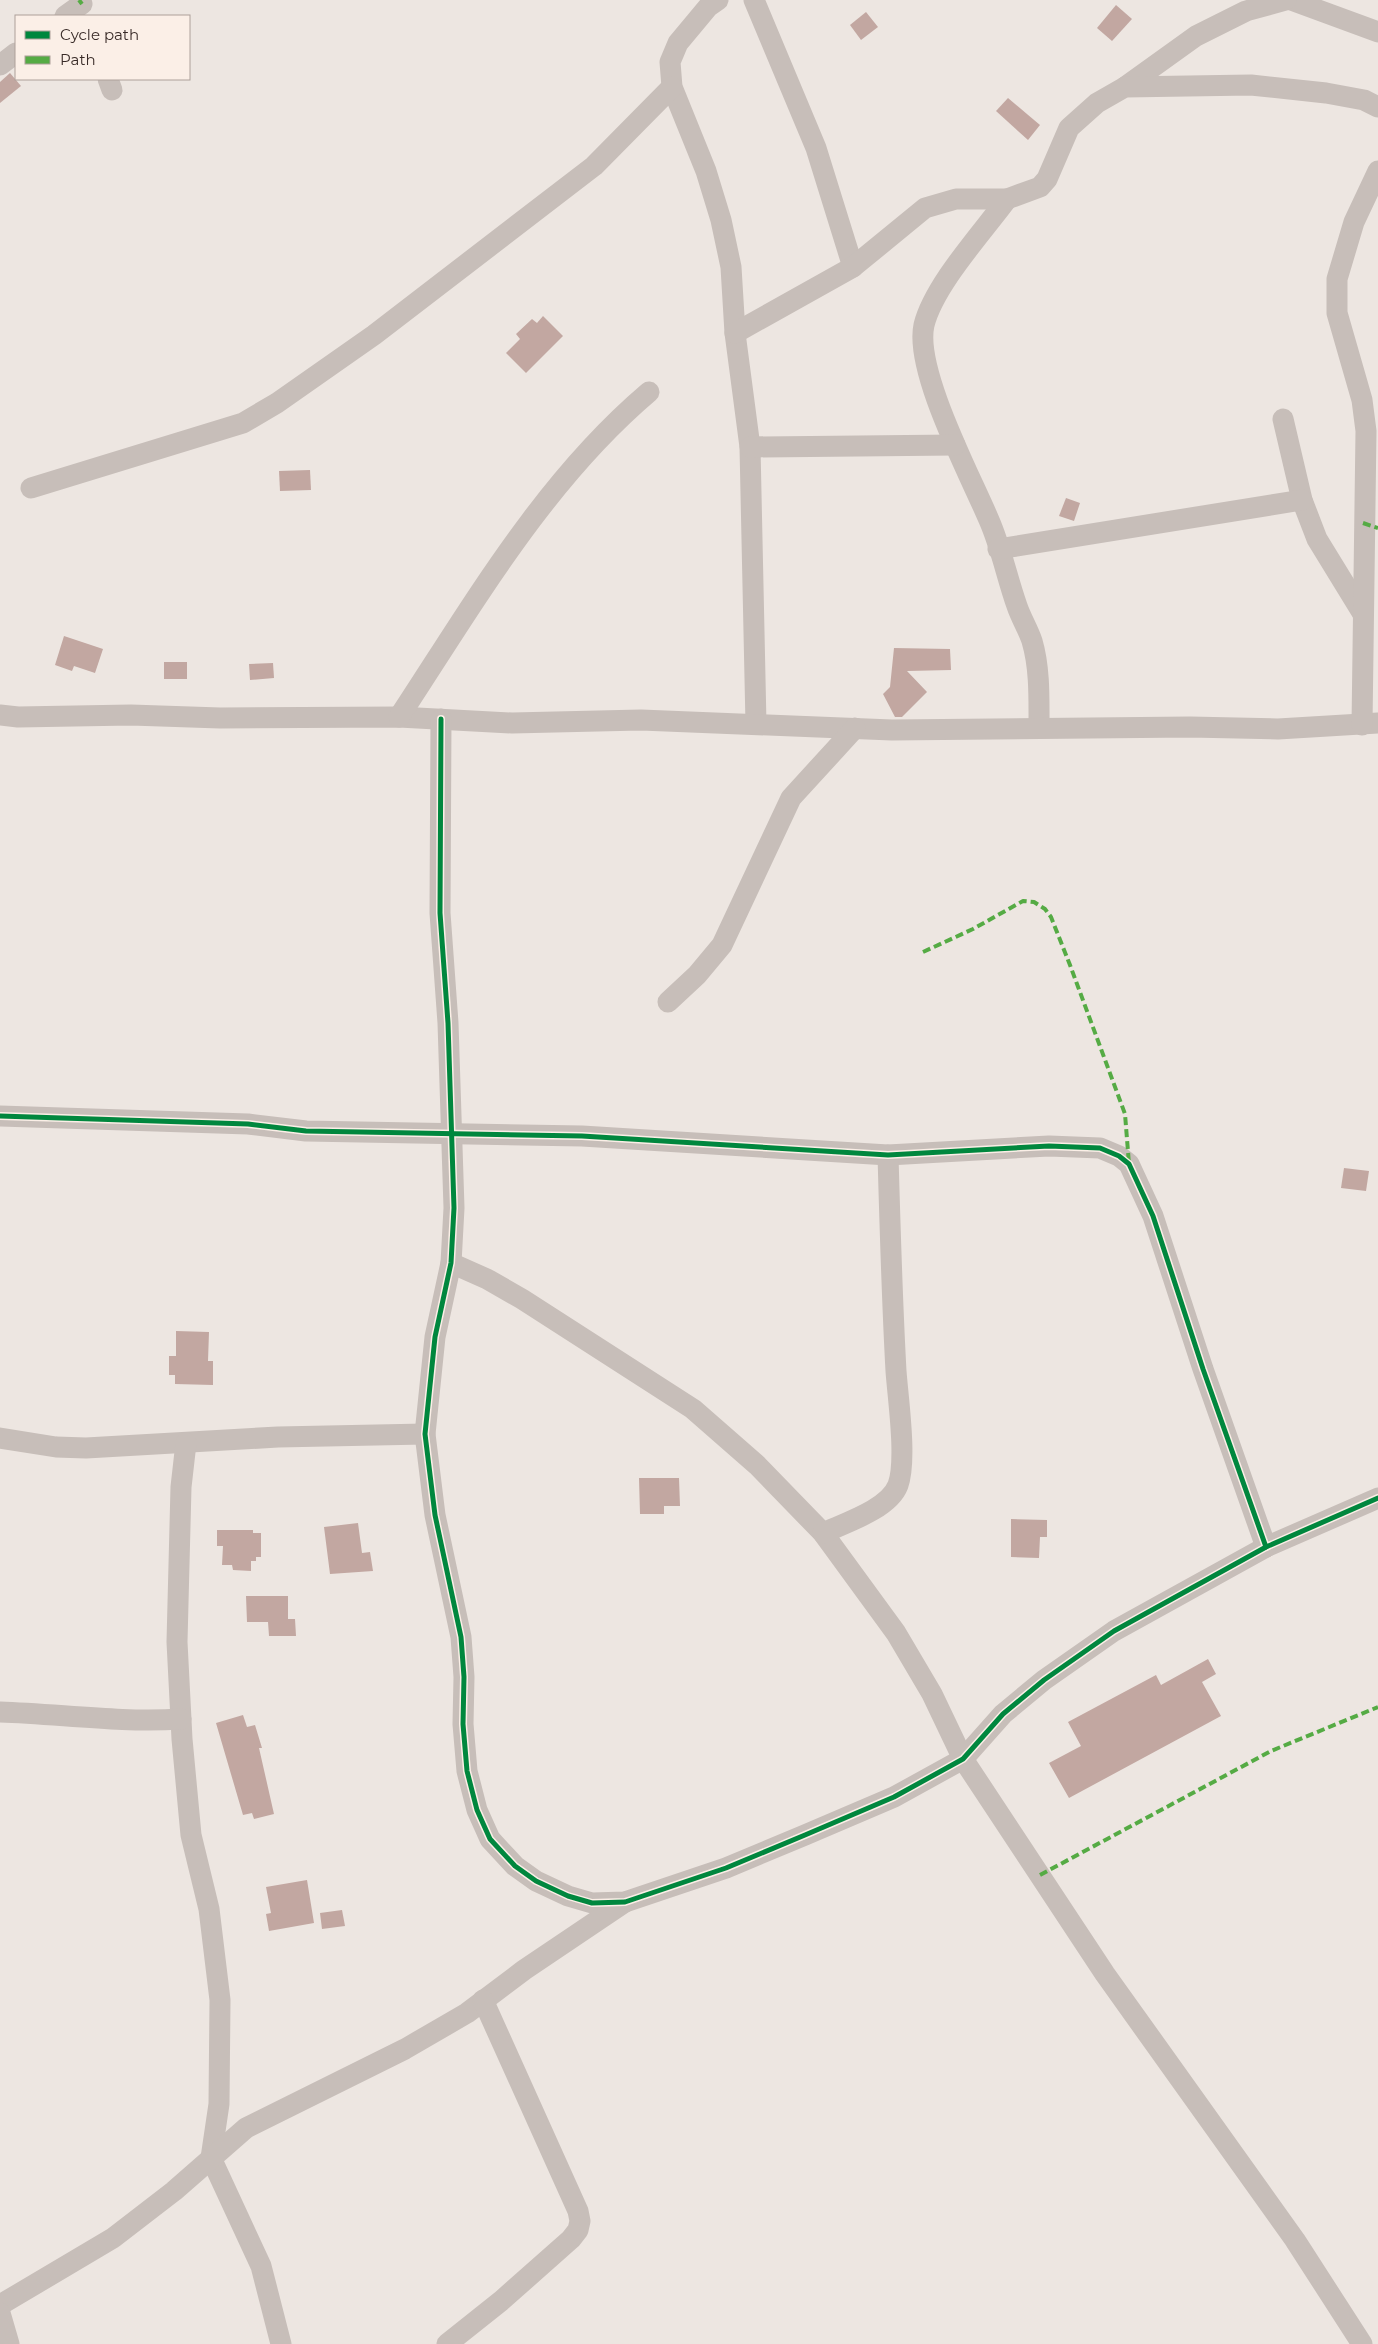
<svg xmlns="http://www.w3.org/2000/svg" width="1378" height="2344" font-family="Montserrat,sans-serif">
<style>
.building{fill:#c2a7a1}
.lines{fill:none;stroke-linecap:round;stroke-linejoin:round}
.minor{stroke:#c7beb9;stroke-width:21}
.quiet{stroke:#55ab44;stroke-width:4;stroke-dasharray:8 4;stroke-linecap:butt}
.cycleway-casing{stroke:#fbefe7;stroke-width:8}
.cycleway{stroke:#00873e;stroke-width:5}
</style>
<rect width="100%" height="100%" fill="#ede6e1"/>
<g class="building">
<path d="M1116 5 1132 19 1112 41 1097 28Z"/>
<path d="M866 12 878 27 861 40 850 25Z"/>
<path d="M10 73 21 86 0 103V82Z"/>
<path d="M1008 98 1040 125 1028 140 996 111Z"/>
<path d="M543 316 563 336 526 373 506 353 520 339 516 334 532 319 537 323Z"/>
<path d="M310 470 311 490 280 491 279 471Z"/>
<path d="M1066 498 1080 503 1074 521 1059 516Z"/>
<path d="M64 636 103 649 95 673 74 666 72 671 55 665Z"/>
<path d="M894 648 950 649 951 670 907 671 927 692 902 717H895L883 694 890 687Z"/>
<rect x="164" y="662" width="23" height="17"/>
<path d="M273 663 274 678 250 680 249 664Z"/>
<path d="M1344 1168 1369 1171 1366 1191 1341 1188Z"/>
<path d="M176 1331 209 1332 208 1361H213V1385L175 1384V1375H169V1356H176Z"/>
<path d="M639 1478H679L680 1506H664V1514H640Z"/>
<path d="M1011 1519 1047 1520V1537H1040L1039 1558 1011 1557Z"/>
<path d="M358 1523 362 1553 370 1552 373 1571 330 1574 324 1527Z"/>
<path d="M217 1530H253V1533H261V1557H256V1561H251V1571L233 1570 232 1565H222L223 1546H217Z"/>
<path d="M246 1596H288V1619H295L296 1636H269L268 1622H247Z"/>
<path d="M1208 1659 1216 1674 1202 1682 1221 1716 1069 1798 1049 1763 1081 1746 1068 1722 1156 1675 1161 1685Z"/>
<path d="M243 1715 247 1727 255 1725 262 1748H259L274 1814 254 1819 252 1813 243 1815 216 1723Z"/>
<path d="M307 1880 314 1923 269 1931 266 1914 271 1913 266 1887Z"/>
<path d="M342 1910 345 1926 322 1929 320 1913Z"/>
</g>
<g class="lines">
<g class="minor">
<path d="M718 0 708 7 678 43 670 62 672 87 706 171 721 220 731 267 735 333 750 447 756 724"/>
<path d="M754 0 816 148 853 267"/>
<path d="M1291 0 1378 32"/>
<path d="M65 16 82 4"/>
<path d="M0 65 16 53"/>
<path d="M108 79 112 90"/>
<path d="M1125 87 1196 36 1246 11 1286 0"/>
<path d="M1007 199C982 233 934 285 924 325 914 370 970 475 989 520 1001 547 1007 578 1017 606 1021 618 1028 629 1032 641 1040 668 1039 699 1039 727"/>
<path d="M735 333 853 267 925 208 956 199H1007L1040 187 1047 179 1069 128 1097 103 1125 87 1251 85 1326 93 1364 100 1378 107"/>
<path d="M1283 419 1302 500 1317 539 1363 614"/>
<path d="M750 447 955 445"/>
<path d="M31 488 243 423 277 403 374 335 594 166 672 87"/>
<path d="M998 549 1302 500"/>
<path d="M0 715 18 717 131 715 220 718 399 717 512 723 641 720 892 730 1190 727 1278 729 1378 723"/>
<path d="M399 717C474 603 544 481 649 392"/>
<path d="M441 719 440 913 448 1023 454 1208 451 1263 435 1337 425 1434 435 1515 461 1637 464 1677 463 1724 467 1771 477 1810 490 1839 515 1866 536 1881 568 1896 592 1903 625 1902 726 1868 805 1835 894 1797 963 1759 1003 1714 1044 1680 1114 1631 1266 1547 1378 1498"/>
<path d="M1362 725 1366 431 1362 400 1337 313V279L1354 222 1378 171"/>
<path d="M668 1002 697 975 722 945 791 798 855 728"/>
<path d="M0 1116 248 1124 306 1131 582 1136 888 1155 1049 1146 1100 1148 1119 1156 1129 1164 1153 1216 1203 1369 1266 1547"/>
<path d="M451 1263 487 1279 522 1299 693 1409 757 1465 823 1533 896 1633 932 1694 963 1759 1105 1974 1295 2240 1362 2344"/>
<path d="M0 1438 56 1447 86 1448 278 1437 425 1434"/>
<path d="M186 1443 181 1487 177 1642 182 1739 191 1835 209 1909 220 2000 219 2104 211 2158 261 2266 281 2344"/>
<path d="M823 1533C845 1523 889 1509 898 1485 907 1460 898 1399 896 1371 892 1299 890 1228 888 1155"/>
<path d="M0 1712C61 1714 120 1723 181 1719"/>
<path d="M0 2305 113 2238 174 2191 246 2128 405 2049 467 2013 524 1970 625 1902"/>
<path d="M0 2313 9 2344"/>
<path d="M447 2344 501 2301 571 2239 578 2230 580 2221 578 2211 483 2000"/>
</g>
<g class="quiet">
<path d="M79 0 82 4"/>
<path d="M1363 523 1378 528"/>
<path d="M923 952 973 929 1023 901 1034 902 1045 909 1051 917 1070 965 1125 1114 1129 1164"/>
<path d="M1040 1875 1271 1751 1378 1707"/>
</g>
<g class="cycleway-casing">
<g id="cycleway">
<path d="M441 719 440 913 448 1023 454 1208 451 1263 435 1337 425 1434 435 1515 461 1637 464 1677 463 1724 467 1771 477 1810 490 1839 515 1866 536 1881 568 1896 592 1903 625 1902 726 1868 805 1835 894 1797 963 1759 1003 1714 1044 1680 1114 1631 1266 1547 1378 1498"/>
<path d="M0 1116 248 1124 306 1131 582 1136 888 1155 1049 1146 1100 1148 1119 1156 1129 1164 1153 1216 1203 1369 1266 1547"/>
</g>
</g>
<use href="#cycleway" class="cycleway"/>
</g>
<rect x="15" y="15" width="175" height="65" fill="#fbefe7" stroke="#ada09a"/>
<rect x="25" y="31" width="25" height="8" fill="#00873e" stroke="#ada09a"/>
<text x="60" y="40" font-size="15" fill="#382a27">Cycle path</text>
<rect x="25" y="56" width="25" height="8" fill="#55ab44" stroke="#ada09a"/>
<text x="60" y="65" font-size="15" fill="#382a27">Path</text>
</svg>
